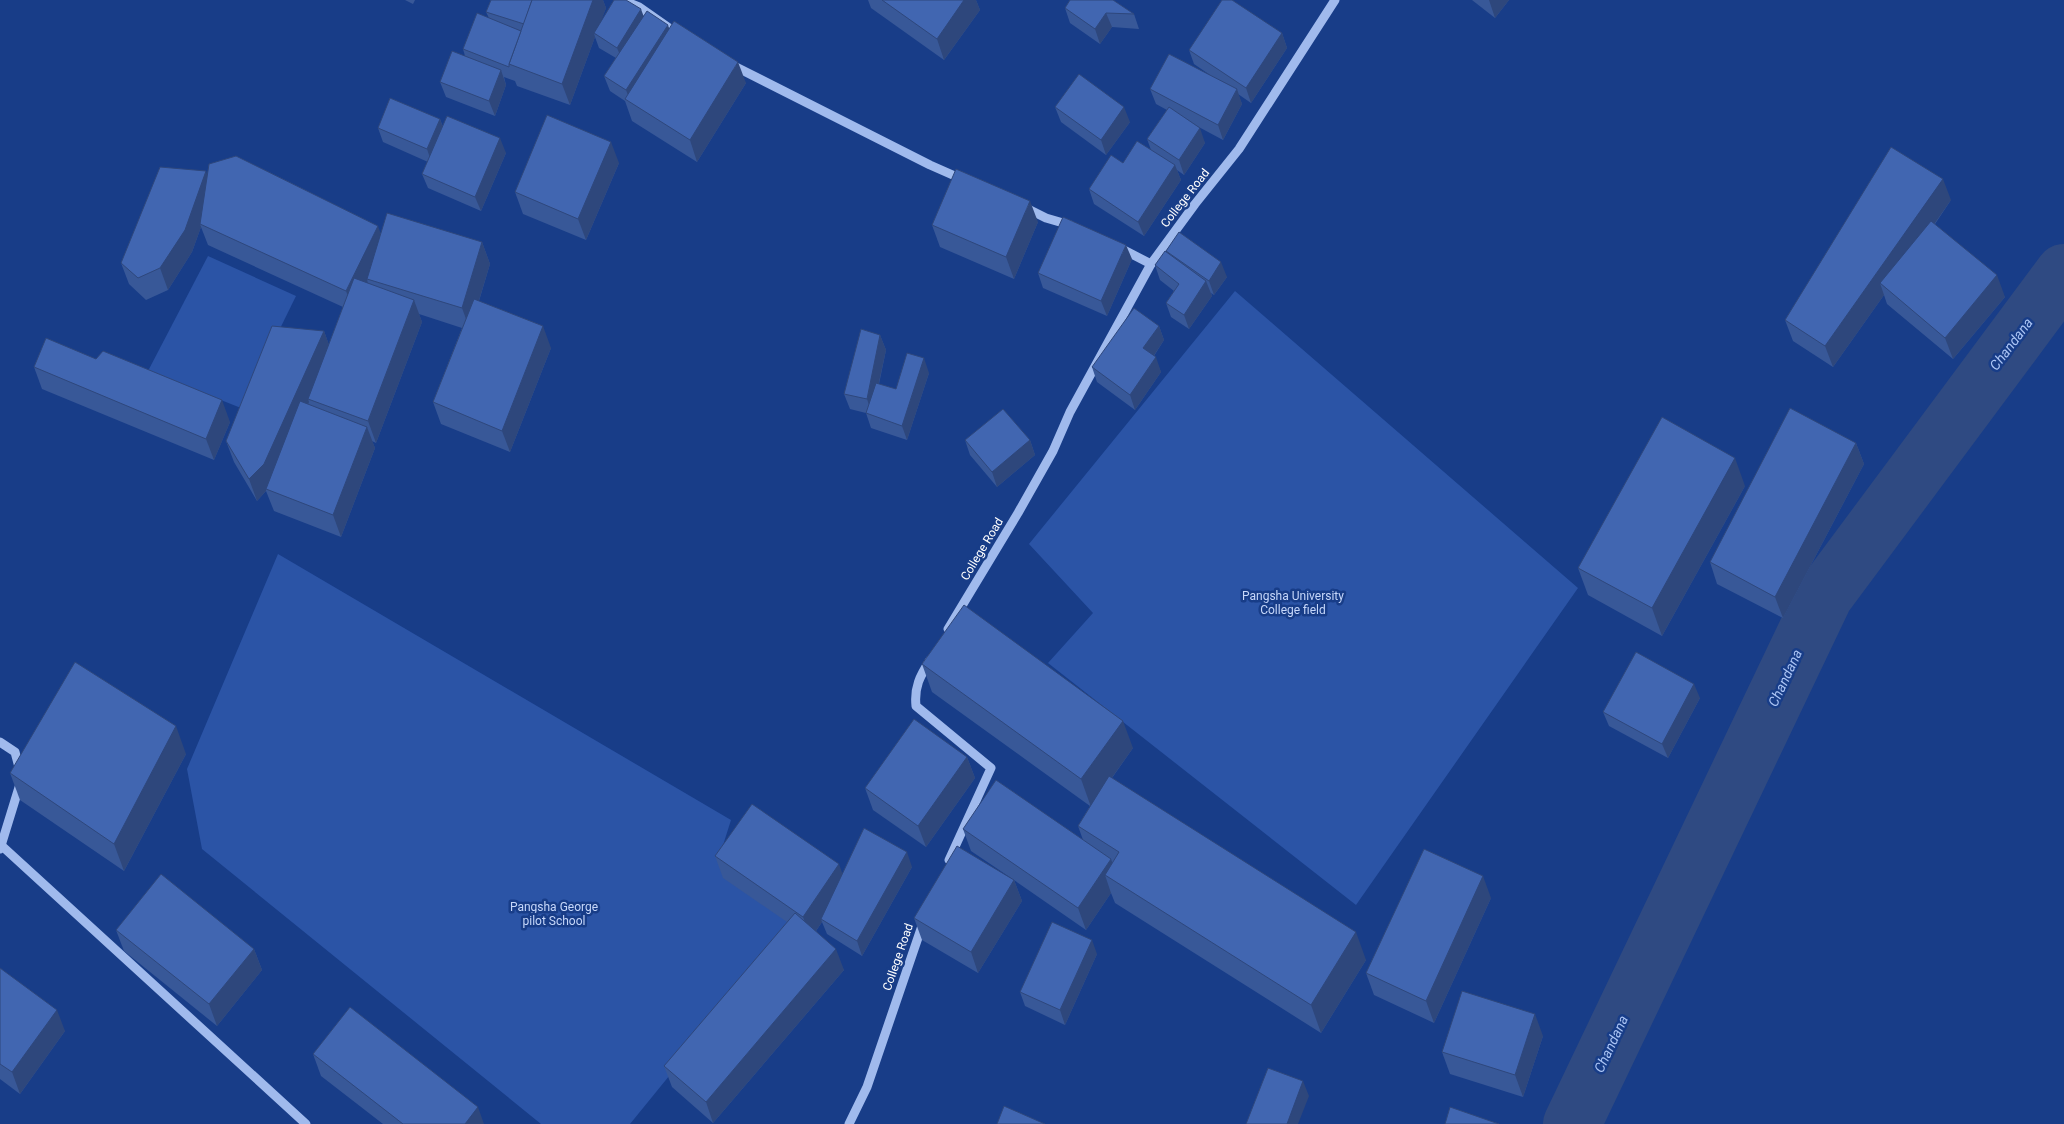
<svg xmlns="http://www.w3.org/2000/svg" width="2064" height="1124" font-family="Roboto,sans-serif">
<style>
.green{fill:#2b54a6}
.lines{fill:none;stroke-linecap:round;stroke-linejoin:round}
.river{stroke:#2f4a82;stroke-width:58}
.minor{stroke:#a0baed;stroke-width:9}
.wall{fill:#385898}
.shaded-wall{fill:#2e477c}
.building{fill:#4166b1;stroke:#2e477c}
.labels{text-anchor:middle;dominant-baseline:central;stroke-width:5;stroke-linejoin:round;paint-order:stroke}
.street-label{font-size:12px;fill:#fff;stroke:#183d88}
.park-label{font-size:12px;fill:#c6d7fa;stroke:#183d88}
.water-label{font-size:14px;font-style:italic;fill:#acc5f5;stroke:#183d88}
</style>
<rect width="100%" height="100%" fill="#183d88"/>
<g class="green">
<path d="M208 256 296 296 241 408 148 371Z"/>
<path d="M1235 291 1578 588 1356 905 1048 663 1093 613 1029 544Z"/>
<path d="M278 554 731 820 718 861 792 925 630 1124H541L202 849 187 769Z"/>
</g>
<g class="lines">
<path class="river" d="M1572 1124 1824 596 2064 273"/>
<g class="minor">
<path d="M622 0 639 7 679 35"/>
<path d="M732 65 930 165 964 180"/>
<path d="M1024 207 1046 218 1070 225"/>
<path d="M1120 248 1151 264"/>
<path d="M948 629 1018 513 1053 451 1070 412 1151 264 1195 204 1239 149 1335 0"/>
<path d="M930 660C920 676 914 687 916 706L991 768 949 860"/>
<path d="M0 742 15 752 20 771"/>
<path d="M2 846 306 1124"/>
<path d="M0 849 20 784"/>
<path d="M849 1124 867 1087 923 923"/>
</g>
</g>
<g class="wall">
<path d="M405 0H415L413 4Z"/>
<path d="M491 0H603L606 8 600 23 643 16 669 28 746 83 697 162 632 121 625 101 610 91 604 76 616 58 599 48 595 37 570 105 517 86 515 81 504 77 506 85 495 116 446 97 440 82 465 56 463 49 489 18 486 12Z"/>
<path d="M868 0H976L980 10 944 60 871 8Z"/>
<path d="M1472 0H1509L1495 18Z"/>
<path d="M1065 8 1134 14 1139 29 1112 27 1100 44 1070 23Z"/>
<path d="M1282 33 1287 48 1251 103 1238 94 1242 104 1223 140 1195 125 1205 143 1184 175 1177 170 1181 180 1144 236 1094 204 1089 189 1123 163 1151 150 1147 139 1167 110 1156 104 1150 89 1210 75 1194 64 1189 50Z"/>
<path d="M1055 107 1130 122 1106 155 1061 122Z"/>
<path d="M440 119 443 127 506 153 481 211 428 188 422 174 428 162 383 142 378 128Z"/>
<path d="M619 163 586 240 523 214 515 192Z"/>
<path d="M207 175 381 233 482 242 490 264 479 301 551 348 510 452 441 424 433 402 462 328 419 314 422 322 376 443 372 441 375 448 341 537 274 511 266 491 257 501 234 462 226 441 324 331 329 345 343 307 208 245 201 227 192 252 168 290 146 300 129 284 121 263Z"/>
<path d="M1951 200 1935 224 2005 297 1953 359 1887 304 1884 295 1833 367 1793 341 1785 320Z"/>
<path d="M1038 222 1014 279 940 247 932 225Z"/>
<path d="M1166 251 1227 277 1214 295 1211 293 1212 296 1189 329 1171 317 1166 303 1174 291 1160 280 1155 265 1167 253Z"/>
<path d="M1132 259 1107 316 1043 288 1038 273Z"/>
<path d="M1159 326 1164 340 1154 356 1161 372 1135 410 1097 382 1092 367Z"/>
<path d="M880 335 886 350 879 384 896 389 929 373 907 440 871 428 866 413 850 409 844 394Z"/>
<path d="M96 359 230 422 214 460 42 389 34 367Z"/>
<path d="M965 440H1030L1035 455 997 487 970 455Z"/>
<path d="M1856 443 1864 464 1783 618 1717 584 1710 562Z"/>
<path d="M1745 486 1662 636 1588 595 1578 568Z"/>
<path d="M922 664 1133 748 1112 778 1366 960 1321 1033 1115 903 1111 893 1086 930 1014 880 1022 901 978 973 922 940 914 918 1011 878 971 851 963 829 1083 840 1078 826 1090 806 932 692Z"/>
<path d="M1700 698 1668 758 1609 726 1603 712Z"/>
<path d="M186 754 124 871 20 800 10 773Z"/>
<path d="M967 757 975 778 926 847 873 810 865 788Z"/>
<path d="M715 856 843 873 912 867 862 956 827 934 822 922 816 931 844 970 713 1123 672 1087 664 1066 787 922 723 878Z"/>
<path d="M1491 898 1434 1023 1374 995 1366 973Z"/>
<path d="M116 930 254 949 262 970 217 1026 124 951Z"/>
<path d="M1097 954 1065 1025 1025 1006 1020 992Z"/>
<path d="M0 968 65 1031 20 1094 0 1079Z"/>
<path d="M1543 1036 1523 1097 1450 1074 1442 1052Z"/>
<path d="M313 1054 484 1124H383L321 1076Z"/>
</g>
<g class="shaded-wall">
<path d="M593 0H603L606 8 596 35 594 33 595 37 570 105 562 84Z"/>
<path d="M964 0H976L980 10 944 60 937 39Z"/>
<path d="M1489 0H1509L1495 18Z"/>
<path d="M641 9 646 23 623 62 617 48Z"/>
<path d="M1106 13 1112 27 1100 44 1095 29Z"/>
<path d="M668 25 673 40 631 103 626 90Z"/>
<path d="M1282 33 1287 48 1251 103 1246 88Z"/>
<path d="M738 62 746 83 697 162 690 140Z"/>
<path d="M501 70 506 85 495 116 489 101Z"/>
<path d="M1237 89 1242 104 1223 140 1218 125Z"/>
<path d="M1124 107 1130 122 1106 155 1101 140Z"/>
<path d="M440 119 445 134 432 164 427 149Z"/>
<path d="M1200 128 1205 143 1184 175 1179 160Z"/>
<path d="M500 138 506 153 481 211 475 197Z"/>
<path d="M611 142 619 163 586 240 578 219Z"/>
<path d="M1175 165 1181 180 1144 236 1138 222Z"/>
<path d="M206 171 213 192 200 224 201 227 192 252 168 290 160 268Z"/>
<path d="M1943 179 1951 200 1888 290 1880 283 1884 295 1833 367 1825 346Z"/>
<path d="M1030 201 1038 222 1014 279 1006 257Z"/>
<path d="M378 226 386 248 367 279 368 284 354 313 346 291Z"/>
<path d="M482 242 490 264 470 330 462 308Z"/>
<path d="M1126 245 1132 259 1107 316 1101 301Z"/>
<path d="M1221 262 1227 277 1214 295 1209 281Z"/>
<path d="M1997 275 2005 297 1953 359 1945 338Z"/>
<path d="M1206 281 1212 296 1189 329 1184 315Z"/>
<path d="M414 300 422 322 376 443 368 421Z"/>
<path d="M543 326 551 348 510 452 502 431Z"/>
<path d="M1159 326 1164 340 1149 363 1143 348Z"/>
<path d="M324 331 332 353 308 399 309 402 272 486 266 489V491L257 501 249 479Z"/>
<path d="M880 335 886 350 872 414 867 399Z"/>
<path d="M1156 357 1161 372 1135 410 1130 395Z"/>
<path d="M924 358 929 373 907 440 902 426Z"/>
<path d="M222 400 230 422 214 460 206 439Z"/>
<path d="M367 427 375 448 341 537 333 515Z"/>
<path d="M1030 440 1035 455 997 487 992 472Z"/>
<path d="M1856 443 1864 464 1783 618 1775 597Z"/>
<path d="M1735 458 1745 486 1662 636 1652 608Z"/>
<path d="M1694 684 1700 698 1668 758 1662 744Z"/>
<path d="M1123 721 1133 748 1091 807 1081 779Z"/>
<path d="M176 726 186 754 124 871 114 844Z"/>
<path d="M967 757 975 778 926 847 918 826Z"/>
<path d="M907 852 912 867 862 956 857 941Z"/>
<path d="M1111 859 1119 881 1105 875 1111 893 1086 930 1078 908Z"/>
<path d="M839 864 847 886 821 919 822 922 811 938 803 917Z"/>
<path d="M1483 876 1491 898 1434 1023 1426 1001Z"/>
<path d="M1014 880 1022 901 978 973 971 952Z"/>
<path d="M1356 932 1366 960 1321 1033 1311 1005Z"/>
<path d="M1092 940 1097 954 1065 1025 1060 1010Z"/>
<path d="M254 949 262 970 217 1026 209 1004Z"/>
<path d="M836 949 844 970 713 1123 706 1102Z"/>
<path d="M57 1010 65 1031 20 1094 12 1072Z"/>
<path d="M1535 1014 1543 1036 1523 1097 1515 1075Z"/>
<path d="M1303 1081 1309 1096 1298 1124H1287Z"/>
<path d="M478 1107 484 1124H465Z"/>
</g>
<g class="building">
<path d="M491 0H532L524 24 486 12Z"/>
<path d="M532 0H593L562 84 509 64Z"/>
<path d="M614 0H626L641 9 617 48 594 33Z"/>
<path d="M882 0H964L937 39Z"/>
<path d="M1070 0H1113L1134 14 1106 13 1095 29 1065 8Z"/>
<path d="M1222 0H1232L1282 33 1246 88 1189 50Z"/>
<path d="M647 11 668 25 626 90 604 76Z"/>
<path d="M477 13 521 31 509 64V67L463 49Z"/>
<path d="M674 21 738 62 690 140 625 99Z"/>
<path d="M452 51 501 70 489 101 440 82Z"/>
<path d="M1169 54 1237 89 1218 125 1150 89Z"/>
<path d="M1079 74 1124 107 1101 140 1055 107Z"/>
<path d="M390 98 440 119 427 149 378 128Z"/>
<path d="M1169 107 1200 128 1179 160 1147 139Z"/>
<path d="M547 115 611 142 578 219 515 192Z"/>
<path d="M447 116 500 138 475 197 422 174Z"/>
<path d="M1137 141 1175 165 1138 222 1089 189 1111 155 1123 163Z"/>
<path d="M1891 147 1943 179 1825 346 1785 320Z"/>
<path d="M236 156 378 226 346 291 200 224 209 164Z"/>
<path d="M160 167 206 171 185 230 160 268 138 278 121 263Z"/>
<path d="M956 169 1030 201 1006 257 932 225Z"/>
<path d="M387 213 482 242 462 308 367 279Z"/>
<path d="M1063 217 1126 245 1101 301 1038 273Z"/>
<path d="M1931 221 1997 275 1945 338 1880 283Z"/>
<path d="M1179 232 1221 262 1209 281 1166 251Z"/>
<path d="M1165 251 1206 281 1184 315 1166 303 1179 284 1155 265Z"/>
<path d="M354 278 414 300 368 421 308 399Z"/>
<path d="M474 299 543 326 502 431 433 402Z"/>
<path d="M1134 308 1159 326 1143 348 1156 357 1130 395 1092 367Z"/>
<path d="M272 326 324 331 264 464 249 479 226 441Z"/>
<path d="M861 329 880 335 867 399 844 394Z"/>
<path d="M46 338 96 359 103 351 222 400 206 439 34 367Z"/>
<path d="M907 353 924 358 902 426 866 413 876 383 896 389Z"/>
<path d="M300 401 367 427 333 515 266 489Z"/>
<path d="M1790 408 1856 443 1775 597 1710 562Z"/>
<path d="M1003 409 1030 440 992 472 965 440Z"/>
<path d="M1662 417 1735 458 1652 608 1578 568Z"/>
<path d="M964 605 1123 721 1081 779 922 664Z"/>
<path d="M1636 652 1694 684 1662 744 1603 712Z"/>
<path d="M75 662 176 726 114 844 10 773Z"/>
<path d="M914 719 967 757 918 826 865 788Z"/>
<path d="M1109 776 1356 932 1311 1005 1105 875 1119 852 1078 826Z"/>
<path d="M996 780 1111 859 1078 908 963 829Z"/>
<path d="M752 804 839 864 803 917 715 856Z"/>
<path d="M864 828 907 852 857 941 821 919Z"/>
<path d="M957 846 1014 880 971 952 914 918Z"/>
<path d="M1424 849 1483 876 1426 1001 1366 973Z"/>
<path d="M161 874 254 949 209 1004 116 930Z"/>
<path d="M795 913 836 949 706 1102 664 1066Z"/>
<path d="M1052 922 1092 940 1060 1010 1020 992Z"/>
<path d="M0 968 57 1010 12 1072 0 1064Z"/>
<path d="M1462 991 1535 1014 1515 1075 1442 1052Z"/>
<path d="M350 1007 478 1107 465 1124H403L313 1054Z"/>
<path d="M1268 1068 1303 1081 1287 1124H1246Z"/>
<path d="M1004 1106 1045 1124H997Z"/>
<path d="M1450 1107 1499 1124H1445Z"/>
</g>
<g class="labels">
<g class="street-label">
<text transform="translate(1185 198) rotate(-52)">College Road</text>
<text transform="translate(982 549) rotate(-59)">College Road</text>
<text transform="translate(898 957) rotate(-71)">College Road</text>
</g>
<g class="park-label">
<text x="1293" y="596">Pangsha University<tspan x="1293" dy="14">College field</tspan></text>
<text x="554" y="907">Pangsha George<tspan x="554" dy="14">pilot School</tspan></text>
</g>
<g class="water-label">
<text transform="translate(2011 344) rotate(-53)">Chandana</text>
<text transform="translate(1785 678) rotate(-65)">Chandana</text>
<text transform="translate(1611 1044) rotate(-65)">Chandana</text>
</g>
</g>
</svg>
